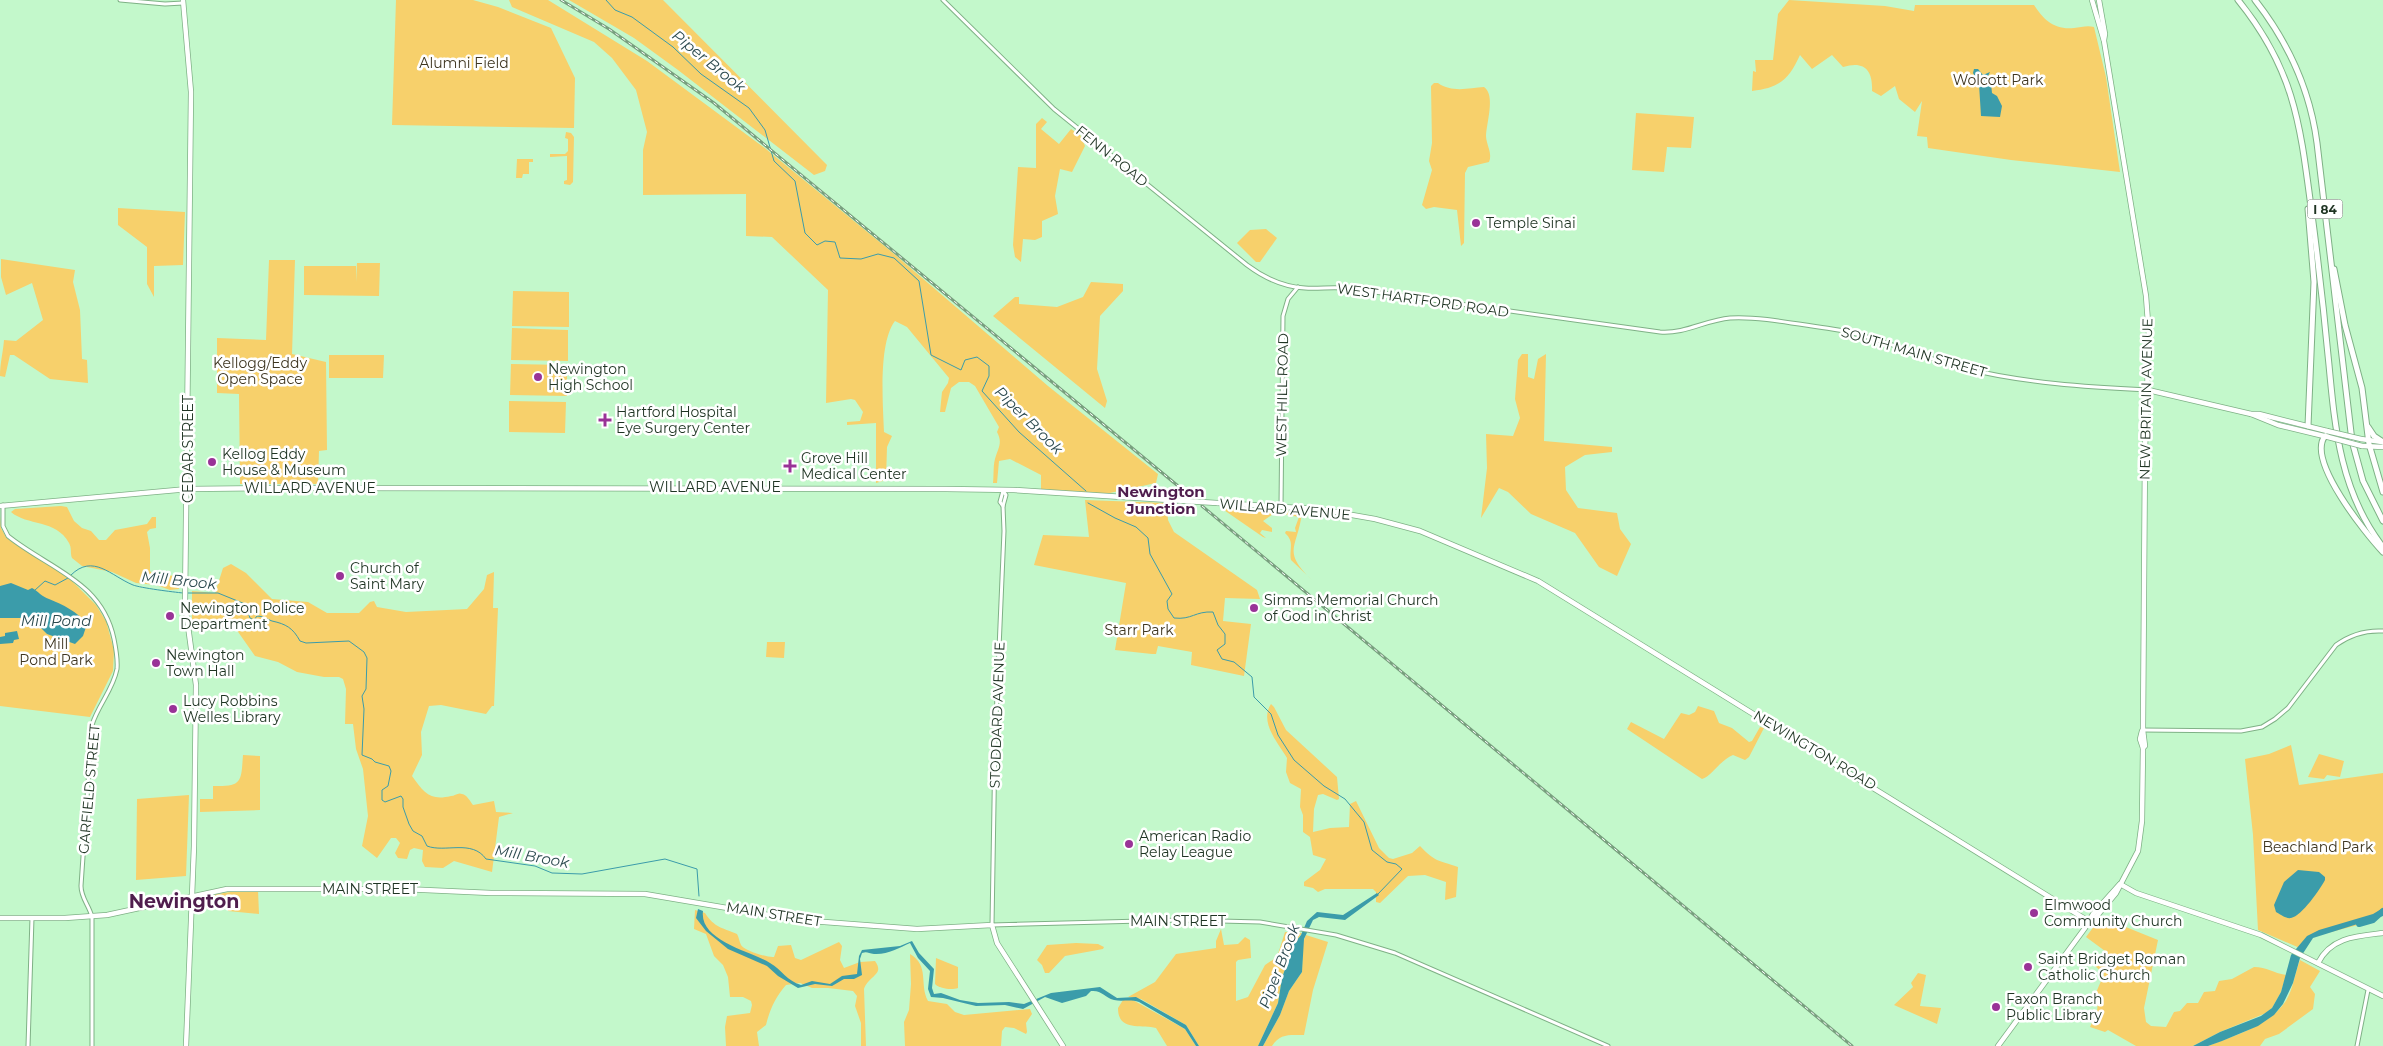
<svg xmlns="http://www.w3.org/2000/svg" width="2383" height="1046" font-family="Montserrat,sans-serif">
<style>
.green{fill:#f7d06b}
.water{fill:#3b9caa}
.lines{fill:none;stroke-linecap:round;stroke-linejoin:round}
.stream{stroke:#3b9caa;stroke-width:1}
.river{stroke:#3b9caa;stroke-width:6}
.minor-casing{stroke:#7fb186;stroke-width:5}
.major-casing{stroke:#7fb186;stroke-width:6}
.highway-casing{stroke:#7fb186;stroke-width:7}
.minor{stroke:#fff;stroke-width:3}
.major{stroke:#fff;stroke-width:4.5}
.highway{stroke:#fff;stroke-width:5}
.rail-casing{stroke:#789f7e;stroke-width:3}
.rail{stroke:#fff;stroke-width:1;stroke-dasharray:4;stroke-linecap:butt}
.major-bridge-casing{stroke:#7fb186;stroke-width:6;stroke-linecap:butt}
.major-bridge{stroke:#fff;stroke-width:4.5}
.poi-dot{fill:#993397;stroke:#fff;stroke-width:2}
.labels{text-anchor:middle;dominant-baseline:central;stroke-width:5;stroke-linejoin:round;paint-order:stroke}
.shield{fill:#fff;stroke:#627165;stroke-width:1}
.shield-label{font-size:12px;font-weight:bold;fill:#1f3423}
.park-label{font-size:14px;fill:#3f3621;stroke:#fff}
.street-label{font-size:14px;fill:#1f3423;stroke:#fff}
.poi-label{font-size:14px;fill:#1f3423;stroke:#fff;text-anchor:start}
.water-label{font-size:15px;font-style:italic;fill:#2c4a4f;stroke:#fff}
.neighbourhood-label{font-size:15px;font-weight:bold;fill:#4f1d4d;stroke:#fff}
.district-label{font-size:19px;font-weight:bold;fill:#4f1d4d;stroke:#fff}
</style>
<rect width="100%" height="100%" fill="#c3f8cb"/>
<g class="green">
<path d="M396 0H473L498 7 551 28 575 78 574 128 392 125Z"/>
<path d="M509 0H548L647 61 766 149 893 253 1048 386 1158 474 1156 483 1105 494 1041 489V475L1010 459 999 461 997 483H993C994 475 993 466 995 459 998 448 1003 443 997 432L999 427 975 386 969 382H959L951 388 945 412H940L942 392 948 383 949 378 907 327 895 321C878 343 883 404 884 432L892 436 887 447 886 480 876 483V423L847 425V422L860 421 863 412 855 400 851 399 826 403 828 290 772 237 746 236V194L643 195V150L647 132 636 90 612 58 594 42 512 7Z"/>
<path d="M569 0H663L827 165 825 171 814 175 678 70 634 38Z"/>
<path d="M1789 0 1885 6 1914 11 1915 5H2034C2044 20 2054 30 2074 28 2081 27 2088 25 2094 27L2106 77 2120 172 2011 160 1928 148 1927 137 1917 136 1922 101 1915 112 1899 99 1895 86 1881 96 1872 91C1873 71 1865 60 1843 67L1832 55 1812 69 1800 55C1789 79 1780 88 1752 91L1753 71 1756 72 1755 60H1773L1778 14Z"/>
<path d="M1438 83C1452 93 1469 88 1484 87 1496 95 1486 124 1486 136 1486 144 1493 154 1489 162L1468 167 1465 173 1464 243 1461 246 1457 210 1434 207 1426 209 1422 205 1432 170 1429 161 1432 143 1431 86 1434 83Z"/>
<path d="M1636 113 1694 117 1691 148 1667 147 1664 172 1632 170Z"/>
<path d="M1042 118 1047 122 1041 129 1059 144 1071 129 1080 135 1085 146 1072 172 1060 169 1055 196 1058 214 1042 221V237L1035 240 1023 239 1021 262 1015 257 1013 245 1018 167 1036 168V124Z"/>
<path d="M566 132 571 133 574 137 573 182 570 185 564 184V181L567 180V156L550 157V154H565L568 151V139L565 138Z"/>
<path d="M517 159H533V162H529V174H523L522 178H516Z"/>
<path d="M118 208 185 212 183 265 154 266V297L147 284V247L118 225Z"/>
<path d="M1266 229 1277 238 1260 262H1256L1237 243 1250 230Z"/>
<path d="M1 259 75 270 73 282 80 310 82 359 87 360 88 383 50 379 14 355H10L5 377 0 376C0 363 3 353 4 340L16 341 43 320 32 283 6 295 1 277Z"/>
<path d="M269 260H295L292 354 326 362 327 450 319 451 318 484H240L239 394 217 393V338L266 340Z"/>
<path d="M357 263H380L379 296 304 295V266H356V282Z"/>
<path d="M1091 282 1123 284V291L1100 316 1097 369 1107 401 1105 408 993 316 1015 297H1019V304L1057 307 1083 297Z"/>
<path d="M513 291 569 292V327L512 326Z"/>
<path d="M512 328 568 330V361L511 360Z"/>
<path d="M1522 354H1528V377L1534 379 1538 359 1546 354 1544 441 1612 447V452L1585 455 1565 467 1566 490 1578 508 1617 513 1620 529 1631 544 1617 576 1599 567 1575 533 1531 514 1508 492 1499 488 1481 518 1487 468 1486 434 1513 436 1520 418 1515 399 1518 360Z"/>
<path d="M329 355H384L383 378H329Z"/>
<path d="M511 364 567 365V396L510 395Z"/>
<path d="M509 401 566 402 565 433 509 432Z"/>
<path d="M1085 500 1167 503 1168 520 1174 532 1257 590 1260 599 1225 598 1223 621 1251 624 1244 676 1191 665 1192 652 1158 646 1156 654H1152L1115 650 1126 583 1034 565 1043 535 1089 537Z"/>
<path d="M61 506 67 507 74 521 82 528 91 531 99 540H106L115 530 147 524 152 517H156V528L150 529 147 532 150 548V571L153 574 177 576 179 589 170 590 156 585 136 583 112 572 82 566 72 558C70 553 72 548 69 543 56 519 27 526 11 512L15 509Z"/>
<path d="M1221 508 1246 509 1250 511H1272L1273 514 1263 521 1272 528V532L1262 530 1260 533 1266 538 1263 537Z"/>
<path d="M1285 511 1302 512C1298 548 1281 550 1312 580L1291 560C1289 549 1295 542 1285 533L1286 531 1296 532 1295 528 1299 517 1283 514V512L1296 513Z"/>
<path d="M0 516 1 528 6 537 69 578 96 605 106 621 114 650 113 671 90 717 0 706Z"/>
<path d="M231 564 246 573 272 599 308 602 327 613H359L370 602 374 601 377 607 406 612 467 609 484 589 487 575 494 572 493 608H498L494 706H492L486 714 441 705 429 706 421 732 422 755 412 776C424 793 430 801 451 796 455 796 458 792 462 794 467 795 470 801 473 805L494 801 496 812 513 813 499 817 492 872 454 861 443 868 425 867 422 861 423 850 414 848 410 850 407 859 398 858 395 853 400 843 396 838H391L377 858 362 846 368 816 363 769 356 749 353 724H345L346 689 343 679 339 677H324L297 672 278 662 255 656 236 629 212 625 203 626 199 632 195 626 192 624V591L215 593 223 568Z"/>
<path d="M767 642H785L784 658 766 657Z"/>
<path d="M1271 704 1274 707 1286 730 1337 777 1339 799 1337 800 1323 794 1318 795 1314 809 1313 832 1330 828 1349 827 1350 804 1356 801 1379 848 1389 858 1393 859 1412 853 1420 846C1435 862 1438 860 1458 867L1456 897 1445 900 1446 882 1425 875 1408 876 1380 903 1376 902V892L1373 889H1325L1318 892 1313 888 1304 886V882L1320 870 1326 859 1313 855 1310 837 1303 832V815L1300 807 1301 789 1290 783 1286 772 1287 758C1278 743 1259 722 1271 704Z"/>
<path d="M1698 706 1714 711 1719 723 1732 728 1749 742 1752 741 1760 727 1764 728 1749 757 1745 760 1733 755C1719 761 1712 776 1702 779L1627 729 1631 722 1664 739 1681 713 1689 715 1695 712Z"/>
<path d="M2291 745 2299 785 2383 773V911L2373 921 2312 937 2302 949 2258 930 2253 835 2245 759 2269 754Z"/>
<path d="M2319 754 2344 761 2340 777 2327 775 2324 779 2308 777Z"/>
<path d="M243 755 260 756V810L200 812V799H213V786C243 787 241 781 243 755Z"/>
<path d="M189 795 186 876 136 880 137 799Z"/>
<path d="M258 890 259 914 228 911V907L196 908 195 900C217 893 235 891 258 890Z"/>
<path d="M695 910 705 913C715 928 721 927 737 934 739 937 739 941 741 945 743 950 768 958 774 957L778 946 791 945 795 958 801 960 839 942 842 946 840 960 844 968 860 962 875 961C885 975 869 975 864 989L866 1046H861V1023L855 1006 857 996 853 991 828 988H812L800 983 786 985C775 998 770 1009 766 1025L757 1032 759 1046H726L725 1027 727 1016 750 1013 752 1005 751 1001 743 997H730L728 977 723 965 714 956 706 934 694 929Z"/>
<path d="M2101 917 2158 940 2144 1008 2146 1022 2151 1026 2166 1027 2174 1012 2180 1011 2187 1003H2198L2204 992 2215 991 2219 981 2232 979 2254 967C2267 967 2273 973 2286 975L2281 992 2272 1008 2266 1013 2220 1032 2193 1046H2136L2108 1030 2105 1032 2090 1027 2097 1012 2098 1000 2095 995 2104 974 2095 966 2105 951 2086 937Z"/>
<path d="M1221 929 1224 945 1238 944 1245 937 1250 940 1251 958 1238 960 1236 962V1001L1248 997 1265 965 1277 957 1285 932 1302 933 1292 947 1282 978 1278 1003 1258 1046H1199L1186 1025 1141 999 1128 997 1155 982 1176 954 1216 948V941Z"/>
<path d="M1306 935 1328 942 1313 990 1304 1035C1290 1035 1280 1033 1272 1046H1263L1280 1015 1289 991 1302 972 1303 942Z"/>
<path d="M1076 943 1098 944 1104 947 1103 949 1065 956 1049 973H1045L1042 965 1037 960 1047 945Z"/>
<path d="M910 954C930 966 919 984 928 1001L947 1004 955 1012 964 1015 1030 1009 1032 1014 1026 1023 1027 1032 1026 1034 1014 1028 1005 1027 1002 1031 1001 1046H905L904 1022 909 1010 911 984Z"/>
<path d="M936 958 958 967V988C952 990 940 989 935 984Z"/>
<path d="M2300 960 2320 971 2310 987 2315 994 2313 1009 2279 1034 2265 1039 2260 1046H2208C2232 1036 2264 1028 2282 1006 2293 994 2294 975 2300 960Z"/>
<path d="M1918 973 1926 975 1920 1006 1941 1008 1937 1024 1894 1005 1913 987 1911 983Z"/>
<path d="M1131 999 1185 1029 1196 1046H1167L1156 1028C1141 1024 1118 1032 1118 1008L1123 1000Z"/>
</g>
<g class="water">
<path d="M1974 69H1978L1983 75 1990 72 1987 78 1991 83 1992 93 1997 96 2002 106 2000 117 1981 116 1979 84 1973 73Z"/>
<path d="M11 583 28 590 32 588C38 591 42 597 49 599 63 605 77 611 87 624L83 636 75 644 47 634 31 618H0V586Z"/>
<path d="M17 631 19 639 14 640 13 643 0 644V637L5 636V633Z"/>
<path d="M2298 870 2319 872 2325 877V880C2320 889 2302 916 2291 918 2286 919 2280 914 2276 912L2274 905 2284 882Z"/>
<path d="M1377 893 1379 895 1345 920 1319 917 1313 920 1304 939 1302 972 1289 991 1280 1015 1263 1046H1258L1278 1003 1282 978 1293 945 1301 935 1307 921 1317 912 1343 915Z"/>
<path d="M2383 908V916L2313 938 2300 958 2293 983 2283 1004 2274 1015 2258 1026 2222 1041 2208 1046H2193L2220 1032 2261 1016 2272 1008 2281 992 2291 955 2307 936 2319 930 2373 914Z"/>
<path d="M698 909 703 911C699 941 751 951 770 963 782 970 787 981 801 985L812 981 830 984 842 976 857 974 859 956 862 950 900 946 912 941 919 953 934 969 932 988 934 994 941 993 960 1000 978 1003 1009 1002 1024 1004 1051 993 1100 987 1117 998 1136 997 1186 1025 1199 1046H1196L1185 1029 1139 1002C1130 999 1122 1002 1114 1000 1104 997 1102 990 1091 991L1086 996 1062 1003 1045 997 1023 1009 1005 1005 976 1006 943 998 931 997 928 989 930 971 918 958 910 943C899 948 887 955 874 954 868 953 867 951 862 953L860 959 862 975 854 979H844L832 986 815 984 798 988 778 976 767 966 728 949 706 931 696 918Z"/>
</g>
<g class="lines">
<g class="stream">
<path d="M606 0 615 10 632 17 673 47 701 74 749 108 765 130 774 161 795 181 805 233 817 245 825 241 835 242 840 258 861 259 878 254 894 258 919 281 931 355 961 370 965 360 977 357 989 366V376L982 391 1019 432 1086 491"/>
<path d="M1088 503 1115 518 1136 527 1148 538 1150 554 1172 594 1167 601 1168 609 1174 618C1192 620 1195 611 1213 612L1218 625 1225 634V644L1217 650 1222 659 1234 662 1252 677 1254 697 1271 714 1278 735 1294 760 1324 786 1345 799 1364 822 1372 850 1387 862 1396 864 1402 869 1378 894"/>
<path d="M71 575C93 553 111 576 133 585 141 588 173 592 183 593"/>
<path d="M34 591 45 581 55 585 68 578"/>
<path d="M187 593H218L245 604 250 618 254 620 257 616C263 616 266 619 272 621 286 624 293 628 300 641L306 643 349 641 364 652 367 658 366 689 362 696 364 709 362 755 372 759 375 762 389 766 391 771 388 786 382 790V800L385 802 401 796 403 799V807L409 824 413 831 422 836 427 846C445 853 472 839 486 859L535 866 552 873 582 874 665 859 697 869 699 896"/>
</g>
<path class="river" d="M2359 924 2373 920 2383 911"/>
<g class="minor-casing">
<g id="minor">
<path d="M120 0 165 4 183 3"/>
<path d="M943 0 1054 109 1247 265C1263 277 1284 287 1305 288 1321 289 1337 286 1353 289L1660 332C1685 334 1706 320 1730 318 1759 316 1802 325 1832 329 1878 336 1919 357 1963 368 2024 383 2086 387 2148 390"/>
<path d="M1003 491 1000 502 1003 506 1004 531 995 743 992 925 1181 920 1260 922 1336 935 1395 953 1608 1046"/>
<path d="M1003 491 1006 495 1003 506"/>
<path d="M3 505V526L8 536C49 569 102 581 114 639 116 649 118 659 117 669 113 690 98 705 92 725L81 886C81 898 89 905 92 917V1046"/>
<path d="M1281 506 1283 316 1288 299 1298 287"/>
<path d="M2143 730 2241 731 2262 727 2275 719 2288 708 2336 645C2351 634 2365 630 2383 631"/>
<path d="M28 1046 32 918"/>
<path d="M2357 1046 2368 990"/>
</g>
</g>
<g class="major-casing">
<g id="major">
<path d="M183 0 191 92 185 604 196 685 194 846 186 1046"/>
<path d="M2099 0 2105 34 2104 40"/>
<path d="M2148 390 2251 414H2259L2327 431"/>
<path d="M2251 414 2278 425 2328 437"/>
<path d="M2361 439 2382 442"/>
<path d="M2362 446 2383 447"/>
<path d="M1217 503 1318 509 1375 519 1420 531 1538 581 2090 922"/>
<path d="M0 506 188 489 283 488 946 489 1014 490 1185 501"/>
<path d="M2142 731 2140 739 2143 748"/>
<path d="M2120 884 2136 893 2261 935 2383 996"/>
<path d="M0 918H65L107 915 227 889H403L491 893 645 894 798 920 917 929 992 925 997 943 1063 1046"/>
<path d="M2090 922 2096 917 2116 893 2138 851 2142 821 2143 748 2145 746 2143 730 2145 450 2149 336 2146 296 2104 41 2092 0"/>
<path d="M2318 963C2331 937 2357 936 2383 933"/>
<path d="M1998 1046 2085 928 2093 914 2119 885"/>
</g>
</g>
<g class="highway-casing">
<g id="highway">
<path d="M2238 0C2294 69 2300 123 2311 207 2318 259 2324 312 2329 365 2335 430 2341 493 2383 547"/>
<path d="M2255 0C2288 42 2310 90 2317 143L2352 441 2363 481 2383 521"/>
<path d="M2334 269 2345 325 2362 388 2369 444 2383 492"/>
<path d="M2308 426 2314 282 2308 209"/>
<path d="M2368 427 2374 436 2383 442"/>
<path d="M2333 433 2325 436C2306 460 2366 534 2383 552"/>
</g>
</g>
<use href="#minor" class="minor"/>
<use href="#major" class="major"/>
<use href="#highway" class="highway"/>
<g class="rail-casing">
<g id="rail">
<path d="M561 0 609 29 714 103 1189 495"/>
<path d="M1202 506 1852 1046"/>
</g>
</g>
<use href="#rail" class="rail"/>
<g class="major-bridge-casing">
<g id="major-bridge">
<path d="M2327 431 2361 439"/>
<path d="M2328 437 2362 446"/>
<path d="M1185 501 1217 503"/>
</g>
</g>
<use href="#major-bridge" class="major-bridge"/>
</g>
<g class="poi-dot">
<circle cx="1476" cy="223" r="5"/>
<circle cx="538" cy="377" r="5"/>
<path d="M602.5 412.5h5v5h5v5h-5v5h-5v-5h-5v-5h5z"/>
<circle cx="212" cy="462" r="5"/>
<path d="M787.5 458.5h5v5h5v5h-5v5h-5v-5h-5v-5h5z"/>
<circle cx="340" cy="576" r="5"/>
<circle cx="1254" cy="608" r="5"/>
<circle cx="170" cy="616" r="5"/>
<circle cx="156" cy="663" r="5"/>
<circle cx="173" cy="709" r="5"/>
<circle cx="1129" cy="844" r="5"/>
<circle cx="2034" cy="913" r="5"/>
<circle cx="2028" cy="967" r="5"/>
<circle cx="1996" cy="1007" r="5"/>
</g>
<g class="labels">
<rect class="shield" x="2307.5" y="199.5" width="35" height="19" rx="4"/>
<g class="shield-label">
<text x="2325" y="209">I 84</text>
</g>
<g class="park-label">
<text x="464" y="63">Alumni Field</text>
<text x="1998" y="80">Wolcott Park</text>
<text x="260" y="363">Kellogg/Eddy<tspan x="260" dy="16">Open Space</tspan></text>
<text x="1139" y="630">Starr Park</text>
<text x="56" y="644">Mill<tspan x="56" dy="16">Pond Park</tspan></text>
<text x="2318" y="847">Beachland Park</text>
</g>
<g class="street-label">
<text transform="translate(1112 156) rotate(39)">FENN ROAD</text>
<text transform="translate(1423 300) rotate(8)">WEST HARTFORD ROAD</text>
<text transform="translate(1914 352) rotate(16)">SOUTH MAIN STREET</text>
<text transform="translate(1282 395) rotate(-89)">WEST HILL ROAD</text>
<text transform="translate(2146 399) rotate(-89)">NEW BRITAIN AVENUE</text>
<text transform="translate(188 449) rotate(-90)">CEDAR STREET</text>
<text x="715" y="487">WILLARD AVENUE</text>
<text x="310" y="488">WILLARD AVENUE</text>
<text transform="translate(1285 509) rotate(5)">WILLARD AVENUE</text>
<text transform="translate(997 715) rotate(-88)">STODDARD AVENUE</text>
<text transform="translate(1815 750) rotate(31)">NEWINGTON ROAD</text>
<text transform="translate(89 789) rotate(-85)">GARFIELD STREET</text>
<text x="370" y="889">MAIN STREET</text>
<text transform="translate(774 914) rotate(9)">MAIN STREET</text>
<text x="1178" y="921">MAIN STREET</text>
</g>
<g class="poi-label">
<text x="1486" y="223">Temple Sinai</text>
<text x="548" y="369">Newington<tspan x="548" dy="16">High School</tspan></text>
<text x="616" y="412">Hartford Hospital<tspan x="616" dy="16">Eye Surgery Center</tspan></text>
<text x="222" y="454">Kellog Eddy<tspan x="222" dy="16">House &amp; Museum</tspan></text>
<text x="801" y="458">Grove Hill<tspan x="801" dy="16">Medical Center</tspan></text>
<text x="350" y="568">Church of<tspan x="350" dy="16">Saint Mary</tspan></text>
<text x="1264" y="600">Simms Memorial Church<tspan x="1264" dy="16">of God in Christ</tspan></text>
<text x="180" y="608">Newington Police<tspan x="180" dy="16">Department</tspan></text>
<text x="166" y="655">Newington<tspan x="166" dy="16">Town Hall</tspan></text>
<text x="183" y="701">Lucy Robbins<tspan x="183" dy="16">Welles Library</tspan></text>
<text x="1139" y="836">American Radio<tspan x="1139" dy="16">Relay League</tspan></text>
<text x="2044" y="905">Elmwood<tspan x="2044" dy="16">Community Church</tspan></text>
<text x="2038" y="959">Saint Bridget Roman<tspan x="2038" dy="16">Catholic Church</tspan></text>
<text x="2006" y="999">Faxon Branch<tspan x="2006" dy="16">Public Library</tspan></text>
</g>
<g class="water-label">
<text transform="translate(709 61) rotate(39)">Piper Brook</text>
<text transform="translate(1029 420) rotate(45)">Piper Brook</text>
<text transform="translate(179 580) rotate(6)">Mill Brook</text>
<text x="56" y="620">Mill Pond</text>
<text transform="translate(532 856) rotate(10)">Mill Brook</text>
<text transform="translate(1279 966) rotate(-69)">Piper Brook</text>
</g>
<g class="neighbourhood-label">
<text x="1161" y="491">Newington<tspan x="1161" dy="17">Junction</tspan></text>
</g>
<g class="district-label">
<text x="184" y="901">Newington</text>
</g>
</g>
</svg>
